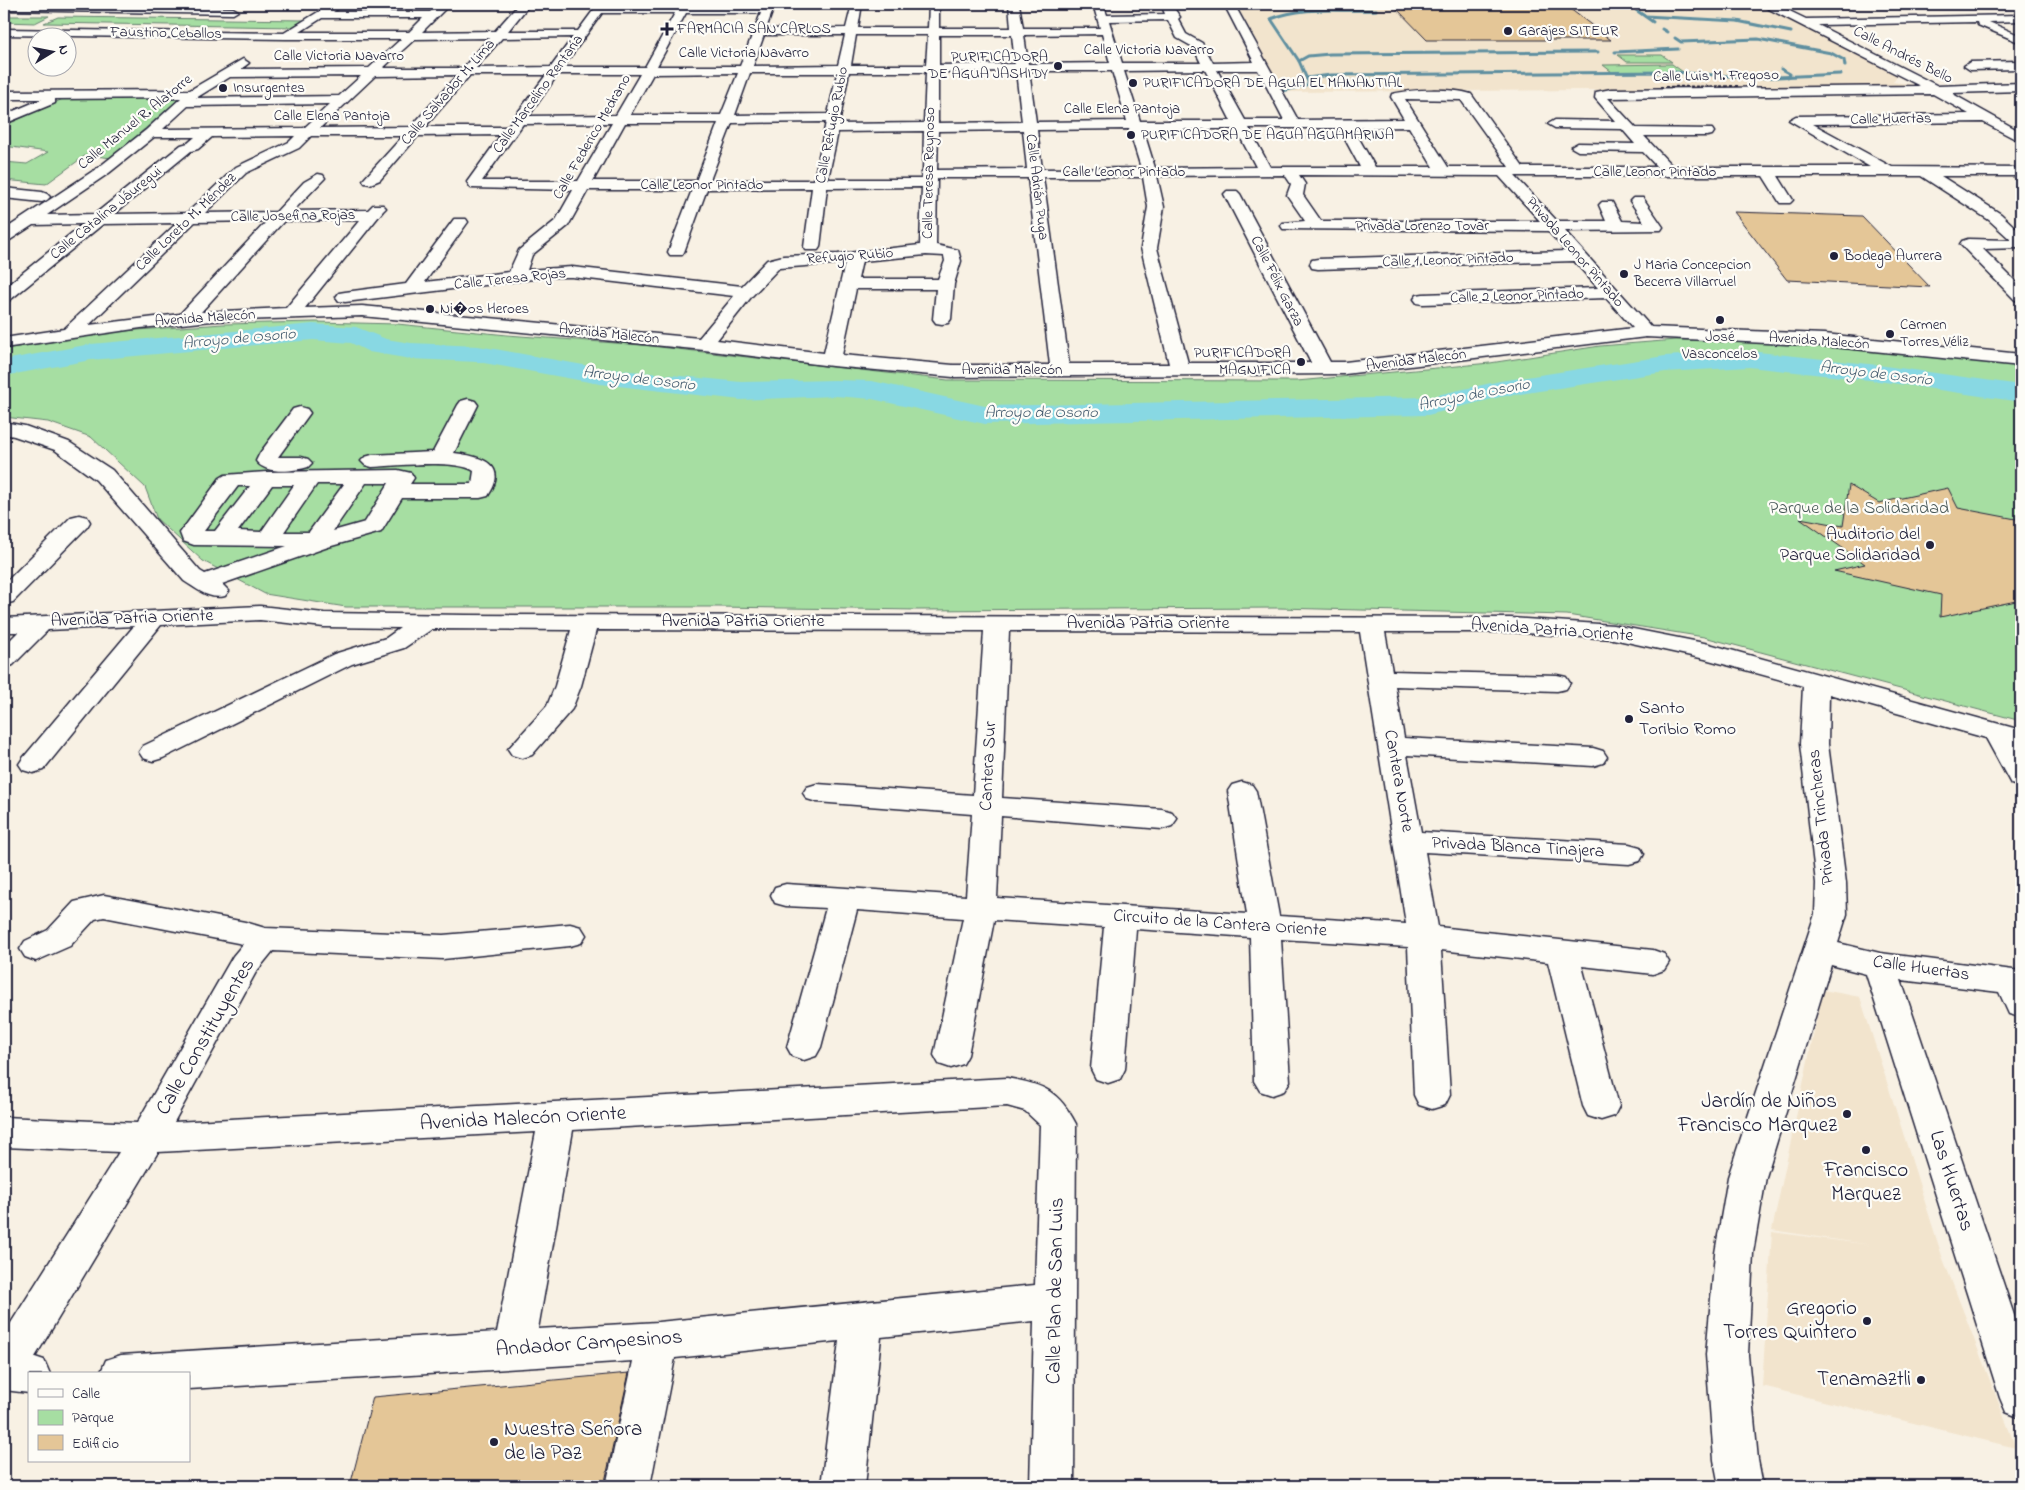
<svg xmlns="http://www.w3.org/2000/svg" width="2025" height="1490" font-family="'Indie Flower',sans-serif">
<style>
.built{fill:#f2e4cd}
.green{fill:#a6dea2;stroke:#64806e}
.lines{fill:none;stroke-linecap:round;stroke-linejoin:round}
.stream{stroke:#5f8fa0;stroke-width:3}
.river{fill:#88d8e3;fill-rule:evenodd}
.building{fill:#e4c697;stroke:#22223b}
.minor-casing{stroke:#22223b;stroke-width:3}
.minor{fill:#fdfcf7;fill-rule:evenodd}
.rail{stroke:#22223b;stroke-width:2;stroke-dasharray:3 2;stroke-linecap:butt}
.poi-dot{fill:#22223b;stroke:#fdfcf7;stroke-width:2}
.labels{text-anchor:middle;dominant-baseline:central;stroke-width:4.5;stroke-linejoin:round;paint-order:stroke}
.far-poi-label{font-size:15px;fill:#22223b;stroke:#fdfcf7;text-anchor:start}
.far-street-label{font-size:15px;fill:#22223b;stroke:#fdfcf7}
.far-water-label{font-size:16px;font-style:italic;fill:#41596d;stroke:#fdfcf7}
.park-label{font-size:18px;fill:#4a5a5a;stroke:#fdfcf7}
.poi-label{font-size:18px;fill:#22223b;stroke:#fdfcf7;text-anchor:end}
.street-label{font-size:18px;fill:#22223b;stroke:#fdfcf7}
.near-street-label{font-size:21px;fill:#22223b;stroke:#fdfcf7}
.near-poi-label{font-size:21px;fill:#22223b;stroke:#fdfcf7;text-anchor:end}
</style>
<rect width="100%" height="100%" fill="#f8f1e4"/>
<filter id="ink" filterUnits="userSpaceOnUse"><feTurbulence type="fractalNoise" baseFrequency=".02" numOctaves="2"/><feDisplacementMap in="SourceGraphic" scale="10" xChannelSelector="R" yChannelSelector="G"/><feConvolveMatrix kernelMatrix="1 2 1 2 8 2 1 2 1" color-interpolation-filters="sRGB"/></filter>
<g filter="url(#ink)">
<g class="built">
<path d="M1236 4H1760L1898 74 1893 82 1918 85 1923 88 1284 92Z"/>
<path d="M1823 990 1860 997 1942 1256 2016 1448 1762 1386 1772 1232 1871 1245 1772 1230Z"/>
</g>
<g class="green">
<path d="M4 16H49L35 23 4 22Z"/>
<path d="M58 17 305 20 295 27 44 23Z"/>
<path d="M1618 55H1662L1672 62H1627Z"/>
<path d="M1672 64 1683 72H1612L1603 65Z"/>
<path d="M182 96 112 158 86 155 46 184 4 180V162L27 164 48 152 4 146V126L65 98Z"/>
<path d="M316 322 397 324 507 335 642 345 948 380 1297 381 1490 363 1600 346 1676 340 1792 339 2021 361V721L1704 637 1567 615 1278 608 918 610 718 607H346L265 594 203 561 157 519 145 487 91 437 48 422 4 417V349L123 331 223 324Z"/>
</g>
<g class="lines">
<g class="stream">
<path d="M1636 10 1653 22"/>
<path d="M1645 16 1737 21 1791 32"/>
<path d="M1662 29 1667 32"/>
<path d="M1675 38 1681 42 1758 39 1831 53 1844 60 1845 66"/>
<path d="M1615 52 1678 49"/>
<path d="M1299 61 1308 56 1330 54 1598 52"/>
<path d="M1781 69 1790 74 1788 77"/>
<path d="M1307 78 1331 75 1672 72 1758 78 1840 74"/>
<path d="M1309 84 1299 61 1271 19C1305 5 1340 12 1376 10"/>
<path d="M1283 91 1306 85"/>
</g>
<path class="river" d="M313 324 356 327 386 339 411 343 478 346 600 368 741 382 835 380 872 381 985 406 1428 397 1500 381 1665 356 1749 351 1878 365 2021 385V402L1878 381 1749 367 1665 372 1500 397 1428 415 985 424 872 399 835 396 741 400 600 384 478 362 411 359 369 352 351 343 313 340 91 360 4 376V360L91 344Z"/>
</g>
<g class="building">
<path d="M1565 5 1611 40H1427L1394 6Z"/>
<path d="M1734 212 1862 216 1930 287 1787 280Z"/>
<path d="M1849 485 1879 503 1948 488 1958 508 2021 520V600L1940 617 1941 595 1834 571 1865 564 1800 518 1843 526Z"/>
<path d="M629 1373 604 1486H350L373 1397Z"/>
</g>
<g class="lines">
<g class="minor-casing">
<g id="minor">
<path d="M4 4 233 8 238 11 233 14 4 10Z"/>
<path d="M331 4H343L333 12H430L439 4H450L422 32 495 31 519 4H530L508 31H578L598 4H608L606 7H679L681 4H691L690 7H764L765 4H775L766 29 846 28 852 4H862L858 28H928L929 4H939V28H1011L1009 4H1019L1023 28H1100L1093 4H1103L1107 15 1165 14 1161 4H1171L1180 17 1178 19 1186 34 1202 43 1213 63 1254 62 1224 4H1234L1298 120 1404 119 1391 97 1392 94C1412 89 1451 88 1471 94L1523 167H1657L1643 152 1578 151 1571 147 1578 143 1635 144 1622 129 1555 128 1548 124 1555 120 1615 121 1595 98 1596 92 1611 89 1920 86 1763 6 1762 4H1775L1806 19 2021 15V21L1989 22 2021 36V43L1978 25 1977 22 1818 25 1938 86 2021 83V91L1951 93 2021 132V142L1983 122 1813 124 1892 167 2021 168V176H1941L2001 214 2021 233V248L1983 249 2021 287V301L2015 300 1960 244 1962 241 1968 239 2011 240 1989 220 1921 176H1778L1793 200 1790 203H1780L1763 176H1515L1557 221H1606L1599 205 1602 202H1612L1622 221 1644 222 1630 201 1633 198H1643L1663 227 1661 230 1565 231 1651 327 1824 334 2021 354V366L1824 346 1646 337 1345 374 953 377 832 366 704 350 362 316 212 321 141 328 4 348V338L64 329 177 223 103 224 10 300 4 301V288L83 224 33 225 10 240 4 242V230L99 167 146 130 181 98 55 99V103L4 124V115L42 99H4V91L190 90 243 59 249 63 241 69 369 68 401 39H286L4 35V29L284 33ZM602 13H675L645 67H563ZM686 13H761L740 66H657ZM322 18H423L409 32H300ZM1168 20 1177 38 1193 47 1201 63H1122L1109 21ZM1102 34 1110 63 1028 64 1024 35ZM764 35H845L838 65 753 66ZM856 35H928L926 65H851ZM939 35H1012L1015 64 939 65ZM573 37 551 67 476 68 502 38ZM489 38 463 68H383L415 39ZM1205 70 1231 121H1140L1124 71ZM1217 70H1258L1284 120H1245ZM1016 71 1022 122 938 123V72ZM1029 71H1112L1127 121 1036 122ZM849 72H926L924 123 839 124ZM738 73 721 115H630L653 74ZM750 73H837L828 114 735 115ZM558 74H640L616 115 529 116ZM457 75 411 127 320 128 375 76ZM470 75H546L507 127H425ZM361 76 339 96 196 98 230 77ZM1933 94 1969 114 1796 116 1789 120 1870 167H1673L1644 136H1707L1712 135 1714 132 1712 129 1636 128 1608 98ZM1405 99 1461 100 1509 167H1448ZM330 104 304 128 163 129 188 106ZM826 122 814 180H710L732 123ZM612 123 578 181H482L523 124ZM625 123H718L696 181H593ZM1409 127 1433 167H1375L1353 128ZM1249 128H1339L1360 167H1270ZM1129 129 1141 168 1042 169 1037 130ZM1143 129H1236L1256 167 1155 168ZM1023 130 1027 169 937 170 938 131ZM924 131 923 171 921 174 922 179H828L838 132ZM501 135 467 182 471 188 573 190 556 220 519 250 509 272 425 282 468 222 466 219H454L406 284 345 292 339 293 336 297 339 301 345 302 550 277H572L734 296 699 338 362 306 305 308 383 211 386 208 383 205H373L368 210 293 211 325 178 323 175 318 174 304 182 276 212 205 213 246 173 299 148 311 136H403L363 180 365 183 370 184 380 180 418 136ZM295 136 289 142 236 167 187 213 114 214 191 151 198 149 212 137ZM154 137H195L188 143 181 145 95 214 47 215 109 173ZM1285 175 1291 184 1287 195 1305 221 1283 223 1281 226 1283 229 1548 231 1566 251 1318 259 1312 260 1310 264 1312 268 1318 269 1574 261 1598 288 1423 294 1417 295 1414 299 1417 303 1423 304 1606 298 1633 328 1345 362H1330L1240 194 1237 191H1227L1224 194 1311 363H1188L1157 248 1164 207 1157 176ZM1299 175 1499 176 1540 221H1321L1303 195 1305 184ZM1043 177H1143L1148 207 1141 248 1169 364H1069ZM937 178H1028L1050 365H953L842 355 856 289H936L933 319 936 323 942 324 948 323 951 319 954 284 961 261 958 250 936 245ZM922 187 920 245 838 254 783 256 767 260 742 286 572 267 527 270 532 255 568 226 588 190H692L668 252 670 255H682L684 252 707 189 812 188 804 247 806 250H818L820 247 827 188ZM360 220 286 308 201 312 284 221ZM267 221 180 314 89 325 195 222ZM926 255 944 256 945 261 938 279H858L862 261ZM845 263 824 353 717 340 752 296 779 268Z"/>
<path d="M2019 61 2021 62V68L2019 69 1970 70 1964 66 1970 62Z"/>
<path d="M4 188 42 192 47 194 50 197 47 200 42 202 4 198Z"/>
<path d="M468 399 475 401 478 405 454 453C480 456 510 464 488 496L480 498H402L381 532 328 547 222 584 229 591 225 596C209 600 197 589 184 581L96 480 55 450 14 436 4 434V422L25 426 69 442 112 470 200 571 205 574 287 546 194 545 183 541 180 533 220 478 225 475 267 472 398 470 411 473 414 478 410 484H472L474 471C456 459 395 466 372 467L365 465 361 461 365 457 372 455 433 452 458 405 461 401ZM366 483H389L365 522 333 531ZM317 484H344L309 532H284ZM272 485H294L261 532 238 531ZM238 486H250L215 531H204Z"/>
<path d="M300 407 307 409 310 413 278 457H301L308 459 312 463 308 467C294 471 266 475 256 461L260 453 293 409Z"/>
<path d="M79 515 87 517 90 522 87 527 13 602 4 604V584L71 517Z"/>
<path d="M260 606 324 613 466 615 1511 618 1613 625 1709 644 2021 730V747H2018L2021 752V787L2011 784 1986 738 1829 694 1828 744 1846 883 1847 914 1838 943 1880 953 2021 971V1017L2009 1014 1999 992 1901 980 2021 1336V1418L2006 1412 2000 1398 1866 974 1831 965 1766 1177 1753 1253 1748 1355 1758 1460 1763 1486H1719L1714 1460 1706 1355 1715 1253 1728 1177 1815 914 1816 883 1800 744 1803 686 1705 659 1613 639 1511 632H1385L1392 671 1557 675 1566 677 1570 683 1566 689 1557 691 1395 686 1404 738 1593 748 1603 751 1607 757 1603 763 1593 766 1407 755 1421 832 1629 844 1640 847 1644 854 1640 861 1629 864 1425 852 1438 927 1653 950 1664 954 1669 962 1664 970 1653 974 1582 966 1619 1106 1614 1116 1601 1120 1588 1116 1583 1106 1548 962 1441 950 1450 1095 1445 1105 1432 1109 1419 1105 1414 1095 1408 947 1281 939 1290 1081 1284 1091 1272 1095 1260 1091 1254 1081 1250 937 1136 929 1125 1069 1120 1079 1108 1083 1096 1079 1091 1069 1104 927 994 920 968 1055 963 1064 951 1068 939 1064 934 1055 963 918 857 910 821 1047 816 1056 804 1060 792 1056 787 1047 826 908 786 906 775 903 771 895 775 887 786 884 966 896 972 814 817 802 807 799 803 793 807 787 817 784 973 795 984 631 596 630 581 686 572 709 532 755 522 758 512 755 508 749 547 706 555 686 571 630 432 629 404 648 352 664 163 758 153 761 143 758 139 752 143 746 334 654 386 638 400 628 324 627 260 620 161 625 43 770 33 773 23 770 19 764 23 758 134 626 48 630 13 665 4 668V646L18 632H4V618ZM1009 631 1360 632 1406 924 1279 916 1256 791 1252 785 1242 782 1232 785 1228 791 1247 914 997 898 1001 816 1162 829 1172 826 1177 819 1172 812 1162 809 1002 798Z"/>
<path d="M104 895 245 922 265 928 443 935 570 924 581 927 586 935 581 943 570 946 443 959 273 951 256 972 174 1122 1007 1078C1044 1085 1058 1090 1076 1124L1074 1486H1030L1034 1321 881 1337 865 1486H821L839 1341 675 1358 650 1486H606L633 1361 189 1389V1374H100L106 1360 121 1355 497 1332 536 1132 158 1152 35 1357 44 1360 50 1374H29V1393L4 1390V1334L119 1152 4 1147V1117L137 1123 233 956 243 944 104 917 95 919 70 946 36 961 25 957 20 949 25 941 48 930 74 902ZM1007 1106 1025 1111 1040 1125 1035 1285 658 1322 538 1329 573 1130Z"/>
</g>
</g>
<use href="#minor" class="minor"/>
<path class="rail" d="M1660 87 1739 86"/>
</g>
</g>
<g class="poi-dot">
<path d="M664.5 21.5h5v5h5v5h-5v5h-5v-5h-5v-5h5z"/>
<circle cx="1508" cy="31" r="5"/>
<circle cx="1058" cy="66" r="5"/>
<circle cx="1133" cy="83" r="5"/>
<circle cx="223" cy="88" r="5"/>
<circle cx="1131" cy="135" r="5"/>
<circle cx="1834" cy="256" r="5"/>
<circle cx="1624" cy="274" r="5"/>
<circle cx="430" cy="309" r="5"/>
<circle cx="1720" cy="320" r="5"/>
<circle cx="1890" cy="334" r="5"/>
<circle cx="1301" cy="362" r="5"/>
<circle cx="1930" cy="545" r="5"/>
<circle cx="1629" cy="719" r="5"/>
<circle cx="1847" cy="1114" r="5"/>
<circle cx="1866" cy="1150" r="5"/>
<circle cx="1867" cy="1321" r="5"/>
<circle cx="1921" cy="1380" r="5"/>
<circle cx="494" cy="1442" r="5"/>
</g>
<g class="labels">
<g class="far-poi-label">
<text x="677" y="29">FARMACIA SAN CARLOS</text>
<text x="1518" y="31">Garajes SITEUR</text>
<text x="1048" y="57" text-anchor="end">PURIFICADORA<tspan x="1048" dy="17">DE AGUA JASHIDY</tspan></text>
<text x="1143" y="83">PURIFICADORA DE AGUA EL MANANTIAL</text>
<text x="233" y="88">Insurgentes</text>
<text x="1141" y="135">PURIFICADORA DE AGUA AGUAMARINA</text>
<text x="1844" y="256">Bodega Aurrera</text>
<text x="1634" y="265">J Maria Concepcion<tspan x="1634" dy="17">Becerra Villarruel</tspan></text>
<text x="440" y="309">Ni�os Heroes</text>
<text x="1900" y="325">Carmen<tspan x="1900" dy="17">Torres Véliz</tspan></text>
<text x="1720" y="337" text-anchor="middle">José<tspan x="1720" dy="17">Vasconcelos</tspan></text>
<text x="1291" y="353" text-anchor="end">PURIFICADORA<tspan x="1291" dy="17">MAGNIFICA</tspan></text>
</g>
<g class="far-street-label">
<text transform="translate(166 33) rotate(1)">Faustino Ceballos</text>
<text x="1149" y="50">Calle Victoria Navarro</text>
<text x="744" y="53">Calle Victoria Navarro</text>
<text transform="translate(1903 55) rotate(27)">Calle Andrés Bello</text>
<text x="339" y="56">Calle Victoria Navarro</text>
<text transform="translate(1716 76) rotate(-1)">Calle Luis M. Fregoso</text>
<text transform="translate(448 92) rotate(-49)">Calle Salvador M. Lima</text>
<text transform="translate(538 94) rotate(-54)">Calle Marcelino Rentaría</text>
<text x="1122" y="109">Calle Elena Pantoja</text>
<text x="332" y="116">Calle Elena Pantoja</text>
<text transform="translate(1891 119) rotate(-1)">Calle Huertas</text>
<text transform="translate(135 122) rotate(-39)">Calle Manuel R. Alatorre</text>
<text transform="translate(832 125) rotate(-79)">Calle Refugio Rubio</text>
<text transform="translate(592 137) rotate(-60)">Calle Federico Medrano</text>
<text x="1124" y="172">Calle Leonor Pintado</text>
<text x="1655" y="172">Calle Leonor Pintado</text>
<text transform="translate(929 173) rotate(-89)">Calle Teresa Reynoso</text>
<text x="702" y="185">Calle Leonor Pintado</text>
<text transform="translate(1037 187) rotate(83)">Calle Adrián Puga</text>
<text transform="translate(106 213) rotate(-39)">Calle Catalina Jáuregui</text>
<text transform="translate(293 216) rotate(-1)">Calle Josefina Rojas</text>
<text transform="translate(186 222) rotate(-44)">Calle Loreto M. Méndez</text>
<text x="1422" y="226">Privada Lorenzo Tovar</text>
<text transform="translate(1575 252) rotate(49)">Privada Leonor Pintado</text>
<text transform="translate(850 256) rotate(-4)">Refugio Rubio</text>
<text transform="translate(1448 260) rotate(-2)">Calle 1 Leonor Pintado</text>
<text transform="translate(510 279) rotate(-6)">Calle Teresa Rojas</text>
<text transform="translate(1277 281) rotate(63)">Calle Félix Garza</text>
<text transform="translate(1517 296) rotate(-2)">Calle 2 Leonor Pintado</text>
<text transform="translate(205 318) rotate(-4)">Avenida Malecón</text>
<text transform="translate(609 334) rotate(6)">Avenida Malecón</text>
<text transform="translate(1819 341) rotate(4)">Avenida Malecón</text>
<text transform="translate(1416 360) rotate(-7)">Avenida Malecón</text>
<text x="1012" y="370">Avenida Malecón</text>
</g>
<g class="far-water-label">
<text transform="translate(239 339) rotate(-5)">Arroyo de Osorio</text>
<text transform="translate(1876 374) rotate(7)">Arroyo de Osorio</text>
<text transform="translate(639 379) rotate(7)">Arroyo de Osorio</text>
<text transform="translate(1474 395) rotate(-11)">Arroyo de Osorio</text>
<text x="1041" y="413">Arroyo de Osorio</text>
</g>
<g class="park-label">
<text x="1859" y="509">Parque de la Solidaridad</text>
</g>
<g class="poi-label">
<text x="1920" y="535">Auditorio del<tspan x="1920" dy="21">Parque Solidaridad</tspan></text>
<text x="1639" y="709" text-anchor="start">Santo<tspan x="1639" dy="21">Toribio Romo</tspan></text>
</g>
<g class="street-label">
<text transform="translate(132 619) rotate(-2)">Avenida Patria Oriente</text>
<text x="743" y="622">Avenida Patria Oriente</text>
<text x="1148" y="624">Avenida Patria Oriente</text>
<text transform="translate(1552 631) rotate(4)">Avenida Patria Oriente</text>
<text transform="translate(989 766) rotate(-87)">Cantera Sur</text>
<text transform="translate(1398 781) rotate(80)">Cantera Norte</text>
<text transform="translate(1822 817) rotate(-96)">Privada Trincheras</text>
<text transform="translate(1518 848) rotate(3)">Privada Blanca Tinajera</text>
<text transform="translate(1220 924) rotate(4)">Circuito de la Cantera Oriente</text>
<text transform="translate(1921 969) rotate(8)">Calle Huertas</text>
</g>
<g class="near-street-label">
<text transform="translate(206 1037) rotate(-60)">Calle Constituyentes</text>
<text transform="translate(523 1119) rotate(-3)">Avenida Malecón Oriente</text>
<text transform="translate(1951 1181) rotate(72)">Las Huertas</text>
<text transform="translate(1056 1291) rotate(-89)">Calle Plan de San Luis</text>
<text transform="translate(589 1344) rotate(-4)">Andador Campesinos</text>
</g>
<g class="near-poi-label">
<text x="1837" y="1102">Jardín de Niños<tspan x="1837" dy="24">Francisco Marquez</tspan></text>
<text x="1866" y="1171" text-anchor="middle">Francisco<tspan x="1866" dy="24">Marquez</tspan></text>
<text x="1857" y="1309">Gregorio<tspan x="1857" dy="24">Torres Quintero</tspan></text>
<text x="1911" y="1380">Tenamaztli</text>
<text x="504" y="1430" text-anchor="start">Nuestra Señora<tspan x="504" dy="24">de la Paz</tspan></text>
</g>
</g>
<rect width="2025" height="1490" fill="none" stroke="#fdfcf7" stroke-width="20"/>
<rect x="10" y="10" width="2005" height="1470" fill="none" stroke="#22223b" stroke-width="2" filter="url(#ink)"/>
<rect x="28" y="1372" width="162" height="90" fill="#fdfcf7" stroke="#a5a5ac"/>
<rect x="38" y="1389" width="25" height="8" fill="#fdfcf7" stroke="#a5a5ac"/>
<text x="72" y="1398" font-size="15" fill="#22223b">Calle</text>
<rect x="38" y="1410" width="25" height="15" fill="#a6dea2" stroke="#a5a5ac"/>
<text x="72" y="1422" font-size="15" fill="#22223b">Parque</text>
<rect x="38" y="1435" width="25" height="15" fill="#e4c697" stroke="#a5a5ac"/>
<text x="72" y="1448" font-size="15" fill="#22223b">Edificio</text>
<g transform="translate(52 52) rotate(80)"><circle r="24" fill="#fdfcf7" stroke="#a5a5ac"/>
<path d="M0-4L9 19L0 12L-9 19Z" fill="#22223b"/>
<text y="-8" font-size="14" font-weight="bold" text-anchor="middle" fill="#22223b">N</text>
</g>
</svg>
